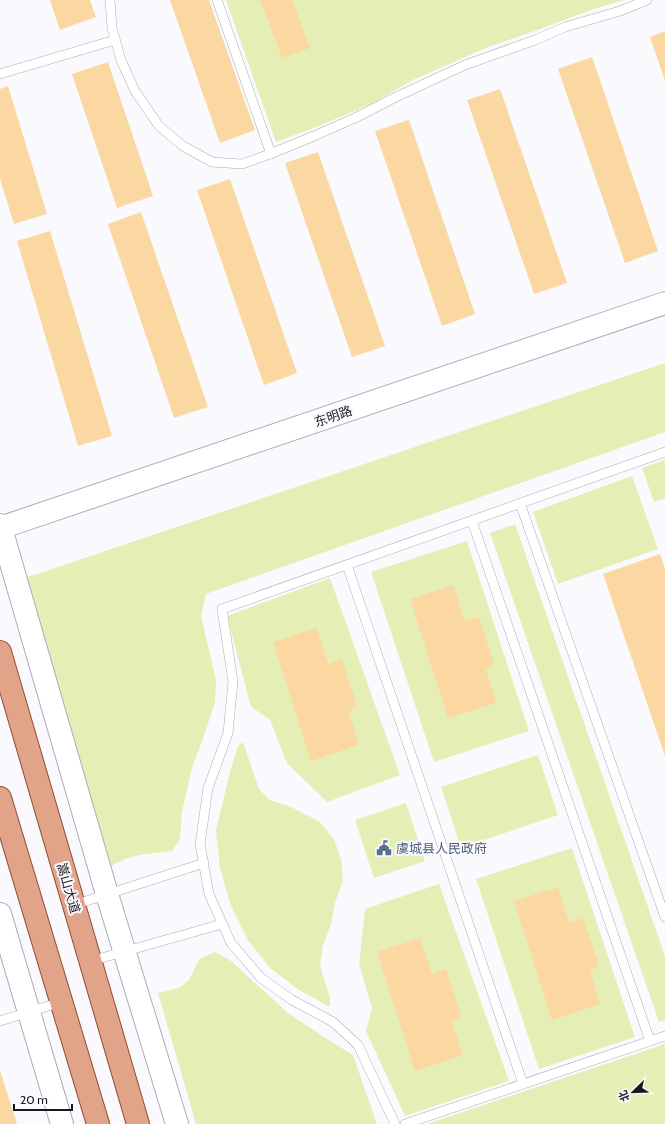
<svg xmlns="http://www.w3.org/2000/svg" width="665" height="1124" font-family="Cabin,'Noto Sans SC',sans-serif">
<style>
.green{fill:#e5efb5}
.building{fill:#fbd8a2}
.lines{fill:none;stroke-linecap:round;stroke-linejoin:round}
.lane-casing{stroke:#abacb6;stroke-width:10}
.secondary-casing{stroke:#abacb6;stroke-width:24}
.primary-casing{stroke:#8f4c30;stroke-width:24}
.lane{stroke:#fff;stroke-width:9}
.secondary{stroke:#fff;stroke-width:22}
.primary{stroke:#e2a489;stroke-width:22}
.labels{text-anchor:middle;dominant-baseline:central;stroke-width:4;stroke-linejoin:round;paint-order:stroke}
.street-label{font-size:13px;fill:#19191d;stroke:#fafafe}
.service-label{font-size:13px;fill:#4e5e75;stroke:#fafafe;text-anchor:start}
</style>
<rect width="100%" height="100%" fill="#fafafe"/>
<g class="green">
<path d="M226 0H624L591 10 532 32 488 47 415 79 371 104 319 126 276 142Z"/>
<path d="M665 363V432L206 594 201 616 216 680 215 702 204 736 192 768 182 812 180 839 172 851 139 855 125 859 109 867 25 578Z"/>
<path d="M665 460V498L654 502 642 468Z"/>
<path d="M632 476 658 549 558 584 533 512Z"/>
<path d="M515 524 665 956V1020L659 1022 490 533Z"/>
<path d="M467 541 529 731 434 762 371 572Z"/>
<path d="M330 578 400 775 327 802 287 763 270 720 251 707 227 616Z"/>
<path d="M243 742 259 789 270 800 289 806 319 821 334 839 341 859 343 880 335 903 331 925 323 945 320 966 330 998V1007L299 990 270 968 247 939 230 903 220 868 216 830 231 768 238 746Z"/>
<path d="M538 755 558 815 461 848 441 787Z"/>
<path d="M406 803 425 861 374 878 355 820Z"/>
<path d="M572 848 635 1037 539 1069 476 879Z"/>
<path d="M439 884 509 1081 405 1116 366 1031 372 1008 359 964 365 909Z"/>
<path d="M215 952 231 961 288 1013 327 1039 353 1055 377 1124H196L158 993 179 988 189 980 199 959Z"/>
<path d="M665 1044V1124H427Z"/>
</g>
<g class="building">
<path d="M50 0H90L96 17 60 30Z"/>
<path d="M170 0H209L255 130 220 143Z"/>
<path d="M260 0H292L310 48 282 58Z"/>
<path d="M665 31V81L650 37Z"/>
<path d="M592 57 658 251 625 263 558 69Z"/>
<path d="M108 62 153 196 117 208 72 74Z"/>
<path d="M8 86 47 214 14 224 0 179V89Z"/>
<path d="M500 89 567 283 534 294 467 100Z"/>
<path d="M409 120 475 314 442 326 375 131Z"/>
<path d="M318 152 385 346 352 357 285 163Z"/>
<path d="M230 179 297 373 264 385 197 190Z"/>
<path d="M141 212 208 407 174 418 108 224Z"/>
<path d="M50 231 112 436 78 446 17 241Z"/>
<path d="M660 554 665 569V756L603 574Z"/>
<path d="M453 585 465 621 479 617 494 664 486 670 496 703 448 718 410 599Z"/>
<path d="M317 628 328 664 342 659 357 706 349 712 359 745 311 761 273 642Z"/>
<path d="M558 887 569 923 583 918 599 965 590 971 600 1004 552 1020 514 901Z"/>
<path d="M420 938 432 974 446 969 461 1016 452 1022 463 1055 415 1071 377 952Z"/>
<path d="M0 1070 17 1124H0Z"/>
</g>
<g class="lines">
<g class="lane-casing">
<g id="lane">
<path d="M110 0 112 28 121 60 135 91 159 126 183 146 212 162 242 164 270 154 314 136 355 118 396 97 465 65 535 40 565 27 620 11 647 0"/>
<path d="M217 0 271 154"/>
<path d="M0 74 115 40"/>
<path d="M520 503 665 917"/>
<path d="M472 521 650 1041"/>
<path d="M347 565 523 1084"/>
<path d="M74 905 204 863"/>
<path d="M91 961 222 924"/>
<path d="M0 1021 61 1002"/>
<path d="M395 1124 358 1045 333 1022 292 1000 261 978 231 943 209 894 200 844 208 788 228 733 233 682 222 609 665 452"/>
<path d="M405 1124 665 1036"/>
</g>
</g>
<g class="secondary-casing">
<g id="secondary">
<path d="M0 525 107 894 177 1124"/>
<path d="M0 528 665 303"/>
<path d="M0 914 62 1124"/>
</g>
</g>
<g class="primary-casing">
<g id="primary">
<path d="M0 652 138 1124"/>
<path d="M0 798 98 1124"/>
</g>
</g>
<use href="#lane" class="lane"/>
<use href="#secondary" class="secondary"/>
<use href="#primary" class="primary"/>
</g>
<defs>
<g id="civic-bare" transform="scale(1.2)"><path d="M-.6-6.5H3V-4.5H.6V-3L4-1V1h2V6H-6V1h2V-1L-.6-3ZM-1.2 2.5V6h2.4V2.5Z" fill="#5c6f8a" stroke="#fafafe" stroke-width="2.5" paint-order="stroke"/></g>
</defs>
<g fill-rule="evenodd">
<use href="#civic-bare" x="384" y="848"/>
</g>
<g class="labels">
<g class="street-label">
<text transform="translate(333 416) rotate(-19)">东明路</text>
<text transform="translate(69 888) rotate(74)">嵩山大道</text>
</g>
<g class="service-label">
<text x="396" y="848">虞城县人民政府</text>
</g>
</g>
<g transform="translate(633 1092) rotate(247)" stroke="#fafafe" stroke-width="3" paint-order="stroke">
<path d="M0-3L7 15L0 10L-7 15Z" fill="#19191d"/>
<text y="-6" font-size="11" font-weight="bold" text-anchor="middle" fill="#19191d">北</text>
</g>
<path d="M14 1104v6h58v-6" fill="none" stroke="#19191d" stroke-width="2"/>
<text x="20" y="1104" font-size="12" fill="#19191d" stroke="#fafafe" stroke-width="3" paint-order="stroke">20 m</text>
</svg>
